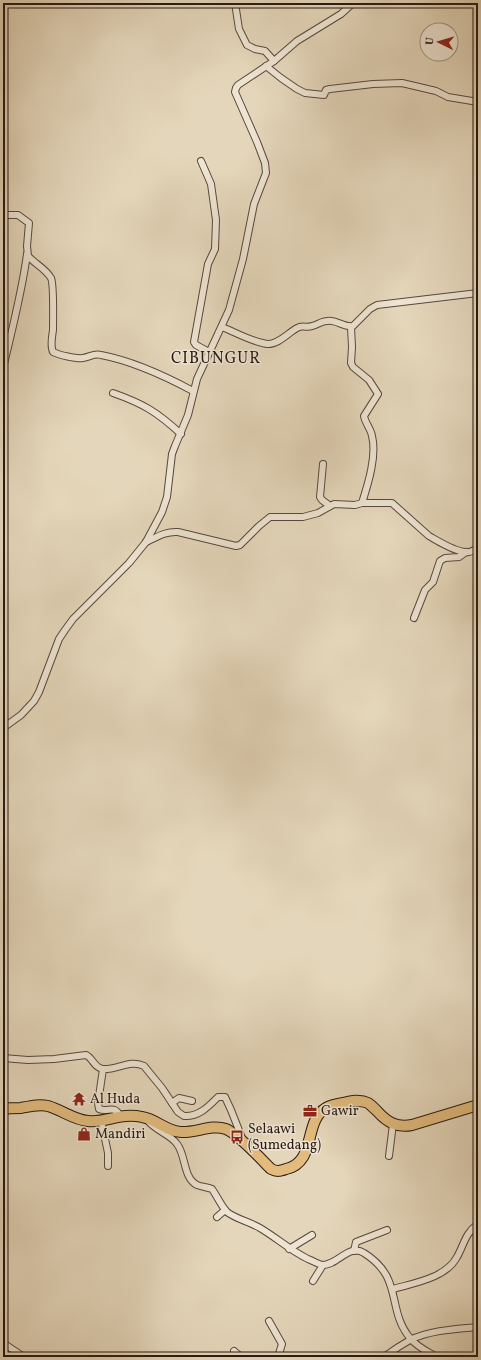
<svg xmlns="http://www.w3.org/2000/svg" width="481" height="1360" font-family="Vollkorn,serif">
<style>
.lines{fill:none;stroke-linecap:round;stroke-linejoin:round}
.minor-casing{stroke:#58483d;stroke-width:8}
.primary-casing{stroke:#291913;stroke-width:12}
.minor{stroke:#ede4d2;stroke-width:6}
.primary{stroke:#e2bb7d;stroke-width:10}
.labels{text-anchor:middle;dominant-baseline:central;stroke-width:3;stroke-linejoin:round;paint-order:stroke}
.poi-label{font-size:14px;fill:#291913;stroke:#ede4d2;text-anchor:start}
.quarter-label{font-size:16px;letter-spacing:1px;fill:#291913;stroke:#ede4d2}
</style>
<rect width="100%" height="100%" fill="#e4d6ba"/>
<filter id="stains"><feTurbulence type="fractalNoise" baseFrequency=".005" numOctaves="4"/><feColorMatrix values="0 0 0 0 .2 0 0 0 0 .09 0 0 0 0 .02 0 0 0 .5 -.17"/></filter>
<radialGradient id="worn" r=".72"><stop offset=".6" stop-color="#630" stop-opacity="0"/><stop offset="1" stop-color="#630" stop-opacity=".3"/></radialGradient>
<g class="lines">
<g class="minor-casing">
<g id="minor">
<path d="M235 3 239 29 247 45 255 49 265 51 274 61"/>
<path d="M266 66 281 78 297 89 305 93 324 95 326 90 330 89 373 84 402 83 436 91 448 97 478 102"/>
<path d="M201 161 211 184 216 220 215 249 208 264 194 342 196 345 209 352"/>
<path d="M3 215H18L29 223 27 246 28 256C35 264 45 268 51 278 54 284 53 321 53 330 52 337 50 346 53 352 59 355 76 359 83 358 90 357 94 353 101 355 133 361 165 376 193 391"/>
<path d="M222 327C235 332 254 343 268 344 279 344 288 333 297 328 302 325 307 328 312 326 317 325 322 321 327 321 336 319 344 328 353 326L370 309 377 305 478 293"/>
<path d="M3 368C12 330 22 292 27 254"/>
<path d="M113 393C144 404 157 412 181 434"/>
<path d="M323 464 320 497 322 500 330 506"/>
<path d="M362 503H392L429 536C438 541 455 552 466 552 470 553 474 550 478 548"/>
<path d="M146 542C157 537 166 531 178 532L236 546 240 545 259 526 270 517H303L318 513 334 504 355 505 362 503C368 484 377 456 372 436 371 429 365 423 364 416L378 394 369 380 353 367 351 363 352 347 351 327"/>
<path d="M414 618 425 590 433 582 440 561 445 558 459 557 466 552"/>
<path d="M3 728 21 715 34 701 39 692 59 639 65 630 73 619 129 563 146 542 162 512 167 497 172 454 175 446 188 415 197 379 229 310 243 259 254 204 266 173 265 163 257 142 235 92 236 88 238 85 274 61 297 41 341 14 353 3"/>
<path d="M3 1058 28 1060 54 1059 86 1055C93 1058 94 1068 103 1069 117 1070 131 1059 144 1066L162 1088 178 1112 184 1116C199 1117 209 1106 218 1097H225L231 1110 242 1138"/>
<path d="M103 1069 98 1103 99 1109C108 1113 114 1104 120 1116"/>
<path d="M172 1103 179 1098 192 1101"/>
<path d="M101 1120 108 1153V1166"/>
<path d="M148 1121C156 1131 170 1134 177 1144 186 1155 183 1178 197 1185 202 1187 207 1187 212 1189 217 1196 221 1206 227 1212 236 1219 250 1222 260 1228 277 1238 291 1251 308 1259 313 1261 318 1264 322 1265 337 1266 349 1243 364 1253 404 1278 386 1309 410 1338 417 1347 428 1352 437 1357"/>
<path d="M389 1156 393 1124"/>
<path d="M217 1217 225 1210"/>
<path d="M289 1249 312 1235"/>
<path d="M354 1251 356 1242 387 1230"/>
<path d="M313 1281 323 1265"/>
<path d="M393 1289C414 1283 446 1278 457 1257 464 1245 465 1233 478 1224"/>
<path d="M269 1321 282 1344 278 1357"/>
<path d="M3 1343 24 1357"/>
<path d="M234 1351 241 1357"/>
<path d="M384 1357C392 1351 401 1345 410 1340 431 1330 456 1329 478 1327"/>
</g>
</g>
<g class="primary-casing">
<path id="primary" d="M3 1109C9 1108 15 1108 21 1108 31 1106 39 1104 48 1106 62 1110 74 1120 88 1121 106 1123 121 1112 142 1117 156 1119 167 1132 181 1132 196 1133 211 1124 226 1129 238 1134 261 1159 271 1169 277 1172 280 1171 286 1169 317 1162 303 1121 326 1108 331 1105 337 1104 343 1103 351 1101 360 1099 368 1103 371 1105 374 1108 377 1111 387 1122 396 1128 412 1125L478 1105"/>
</g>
<use href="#minor" class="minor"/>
<use href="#primary" class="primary"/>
</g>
<defs>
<g id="temple-bare" transform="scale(1.08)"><path d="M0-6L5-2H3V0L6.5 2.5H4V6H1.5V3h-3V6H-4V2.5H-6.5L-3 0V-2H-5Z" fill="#8f2418" stroke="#ede4d2" stroke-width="2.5" paint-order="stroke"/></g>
<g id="office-bare" transform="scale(1.08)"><path d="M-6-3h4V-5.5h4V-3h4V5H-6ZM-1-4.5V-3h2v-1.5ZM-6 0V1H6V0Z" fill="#8f2418" stroke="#ede4d2" stroke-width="2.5" paint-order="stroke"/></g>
<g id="shop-bare" transform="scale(1.08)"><path d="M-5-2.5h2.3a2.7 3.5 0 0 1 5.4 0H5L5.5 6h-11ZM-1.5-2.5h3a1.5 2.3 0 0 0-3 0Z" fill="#8f2418" stroke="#ede4d2" stroke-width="2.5" paint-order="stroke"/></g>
<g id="bus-bare" transform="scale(1.08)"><path d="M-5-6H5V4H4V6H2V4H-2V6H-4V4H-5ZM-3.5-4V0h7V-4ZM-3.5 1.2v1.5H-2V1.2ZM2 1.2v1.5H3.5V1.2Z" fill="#8f2418" stroke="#ede4d2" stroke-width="2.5" paint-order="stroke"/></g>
</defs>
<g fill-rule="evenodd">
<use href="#temple-bare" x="79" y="1099"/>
<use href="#office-bare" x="310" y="1111"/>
<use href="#shop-bare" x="84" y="1134"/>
<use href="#bus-bare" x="237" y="1137"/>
</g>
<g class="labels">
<g class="poi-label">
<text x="90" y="1099">Al Huda</text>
<text x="321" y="1111">Gawir</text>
<text x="248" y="1129">Selaawi<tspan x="248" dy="16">(Sumedang)</tspan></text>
<text x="95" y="1134">Mandiri</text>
</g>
<g class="quarter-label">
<text x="216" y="359">CIBUNGUR</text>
</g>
</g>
<rect width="481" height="1360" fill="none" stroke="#e4d6ba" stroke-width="16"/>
<rect x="4" y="4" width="473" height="1352" fill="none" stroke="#291913" stroke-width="2"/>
<rect x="8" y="8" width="465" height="1344" fill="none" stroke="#291913"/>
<g transform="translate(439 42) rotate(275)"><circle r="19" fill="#ede4d2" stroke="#9f9386"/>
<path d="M0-3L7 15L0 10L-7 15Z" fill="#8f2418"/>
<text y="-6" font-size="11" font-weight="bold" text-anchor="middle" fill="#291913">U</text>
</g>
<rect width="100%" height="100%" filter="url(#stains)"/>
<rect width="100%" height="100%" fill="url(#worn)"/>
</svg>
